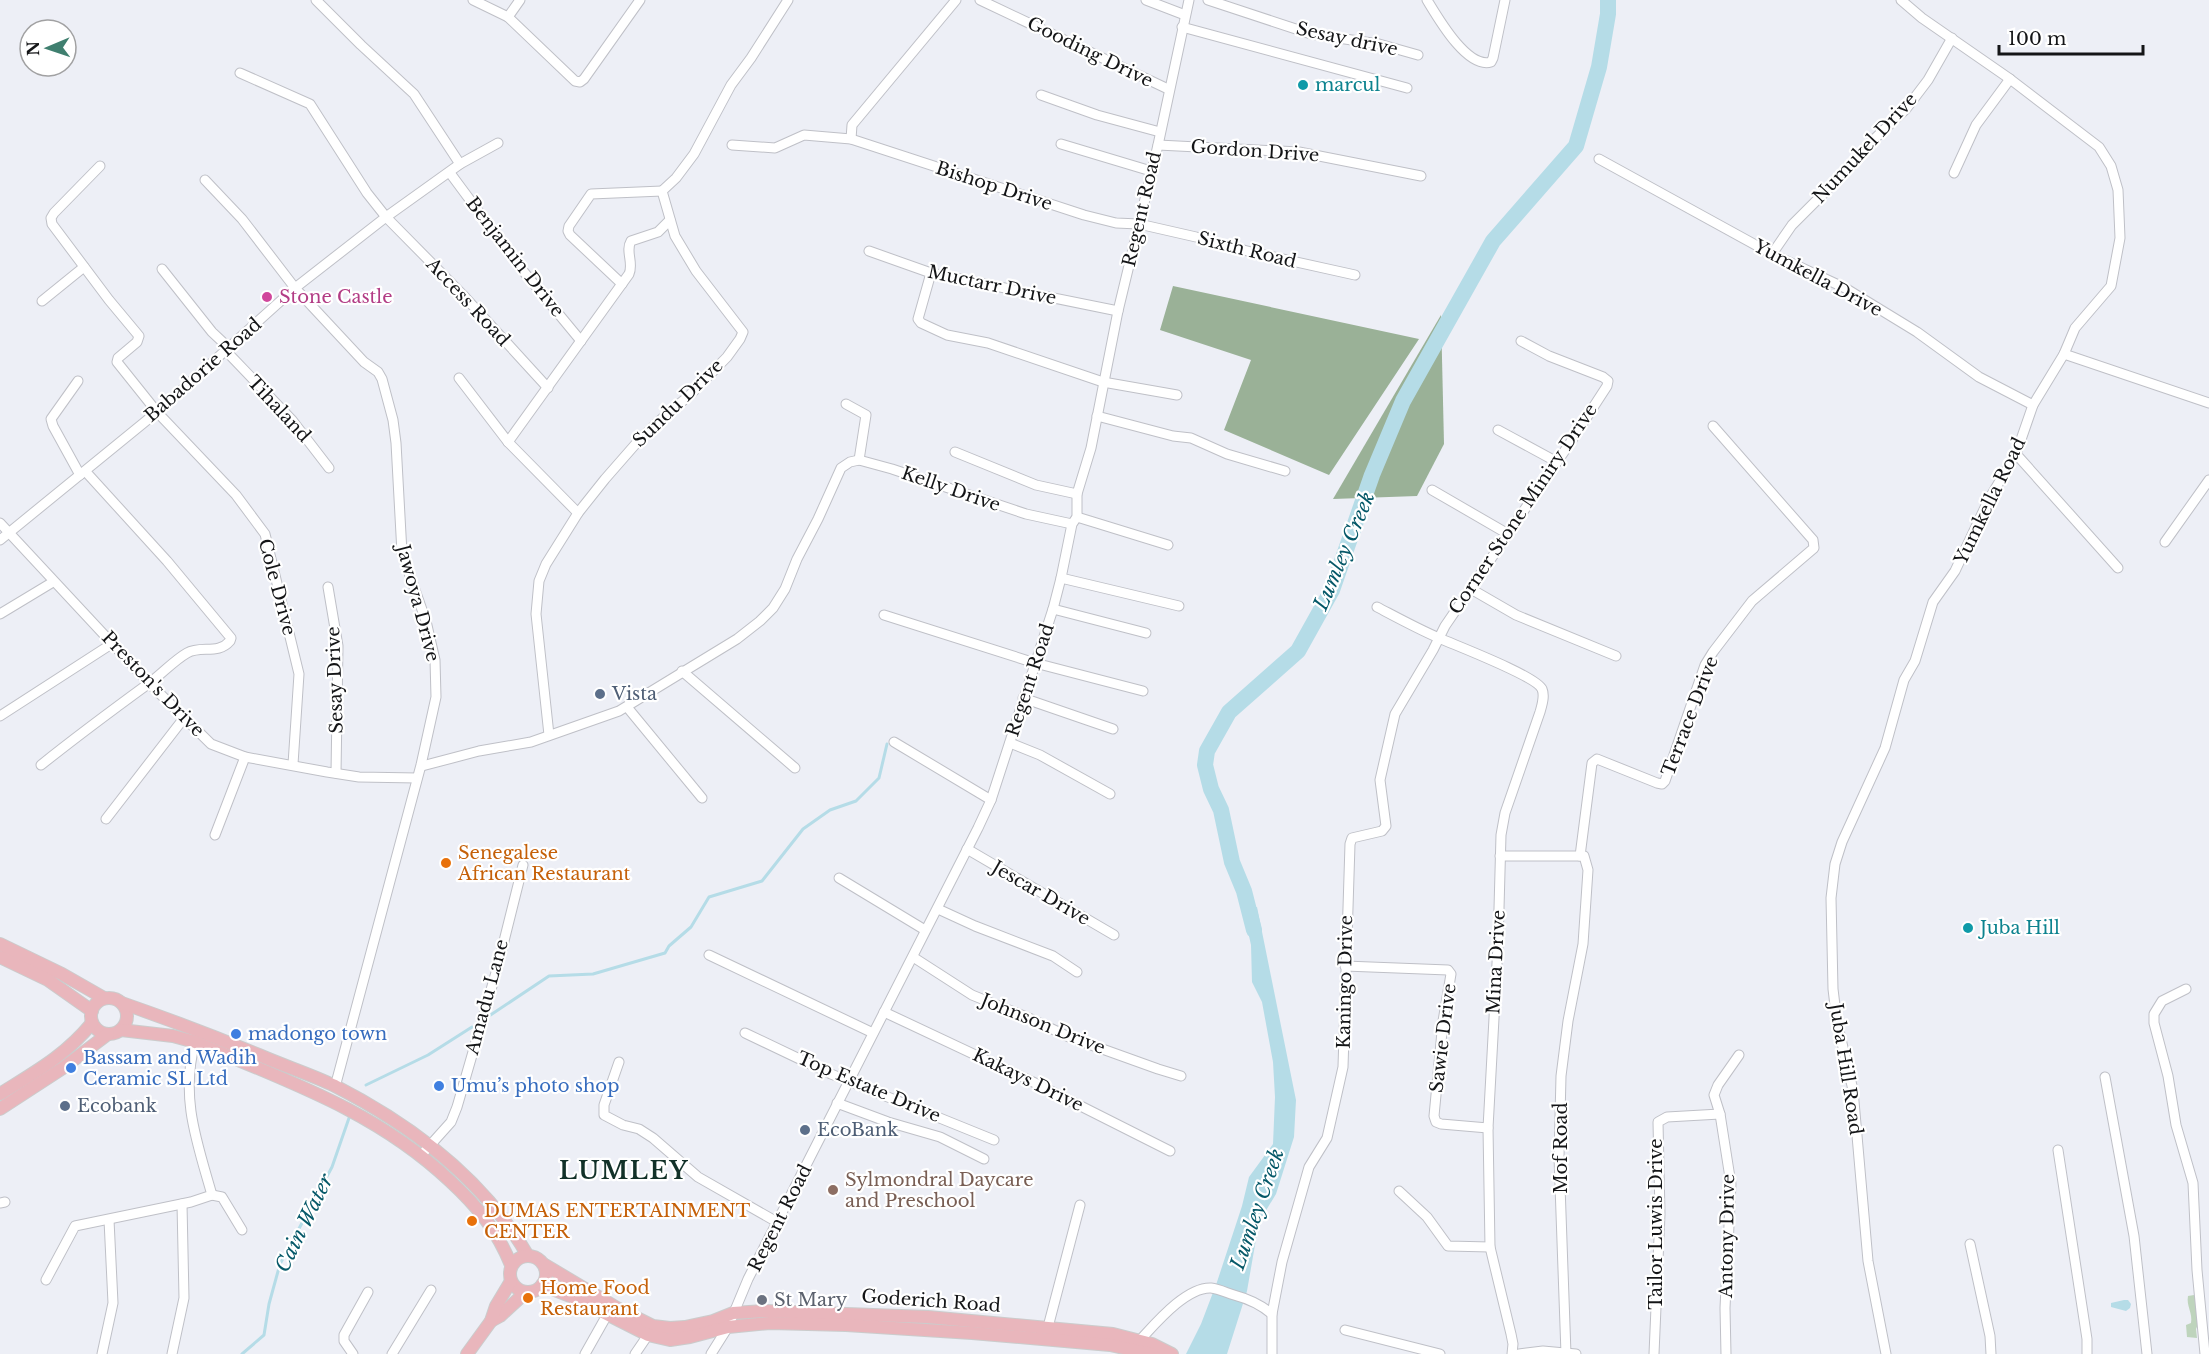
<svg xmlns="http://www.w3.org/2000/svg" width="2209" height="1354" font-family="'Libre Baskerville',serif">
<style>
.green{fill:#bed4bc}
.forest{fill:#9ab197}
.water{fill:#b5dce7}
.lines{fill:none;stroke-linecap:round;stroke-linejoin:round}
.stream{stroke:#b5dce7;stroke-width:3}
.river{stroke:#b5dce7;stroke-width:16}
.minor-casing{stroke:#bfc0c7;stroke-width:11}
.major-casing{stroke:#cbcccc;stroke-width:14}
.minor{stroke:#fff;stroke-width:9}
.major{stroke:#e9b6bc;stroke-width:12}
.culture-dot{fill:#0f9aa8;stroke:#fff;stroke-width:2}
.hotel-dot{fill:#d1479c;stroke:#fff;stroke-width:2}
.service-dot{fill:#5c6f8a;stroke:#fff;stroke-width:2}
.food-dot{fill:#e8710a;stroke:#fff;stroke-width:2}
.shop-dot{fill:#3f7fe0;stroke:#fff;stroke-width:2}
.education-dot{fill:#8d6e63;stroke:#fff;stroke-width:2}
.worship-dot{fill:#6b7280;stroke:#fff;stroke-width:2}
.labels{text-anchor:middle;dominant-baseline:central;stroke-width:4.5;stroke-linejoin:round;paint-order:stroke}
.street-label{font-size:18px;fill:#141517;stroke:#fff}
.culture-label{font-size:18px;fill:#0d838f;stroke:#fff;text-anchor:start}
.hotel-label{font-size:18px;fill:#b23c85;stroke:#fff;text-anchor:start}
.service-label{font-size:18px;fill:#4e5e75;stroke:#fff;text-anchor:start}
.food-label{font-size:18px;fill:#c56008;stroke:#fff;text-anchor:start}
.shop-label{font-size:18px;fill:#366cbe;stroke:#fff;text-anchor:start}
.education-label{font-size:18px;fill:#785e54;stroke:#fff;text-anchor:start}
.worship-label{font-size:18px;fill:#5b616d;stroke:#fff;text-anchor:start}
.water-label{font-size:20px;font-style:italic;fill:#055868;stroke:#fff}
.district-label{font-size:24px;font-weight:bold;letter-spacing:1.5px;fill:#123129;stroke:#fff}
</style>
<rect width="100%" height="100%" fill="#edeff6"/>
<path class="green" d="M2194 1295 2197 1296 2199 1307 2196 1311 2199 1322 2196 1329 2197 1338 2187 1337 2186 1325 2191 1323C2193 1313 2186 1306 2188 1296Z"/>
<g class="forest">
<path d="M1173 286 1419 339 1329 475 1224 430 1251 360 1160 330Z"/>
<path d="M1441 315 1444 444 1417 496 1333 499Z"/>
</g>
<g class="water">
<path d="M1257 907 1296 1100 1294 1137 1276 1194 1259 1222 1247 1291 1227 1354H1186L1201 1324 1217 1282 1242 1206 1249 1177 1273 1144 1275 1097 1273 1062 1262 1002 1252 982 1251 945 1243 909Z"/>
<path d="M2124 1300H2128L2131 1304 2130 1308 2126 1311 2111 1307V1303Z"/>
</g>
<g class="lines">
<g class="stream">
<path d="M486 1018 549 976 593 974 665 953 669 946 691 927 709 897 762 881 803 829 830 810 856 801 879 778 887 744"/>
<path d="M366 1085 428 1055 472 1027"/>
<path d="M242 1354 264 1335 269 1304 280 1264 332 1167 349 1118"/>
</g>
<path class="river" d="M1254 930 1244 891 1232 862 1221 810 1211 789 1205 765 1207 751 1229 712 1298 651 1332 590 1372 475 1403 401 1493 241 1576 146 1599 67 1608 14V0"/>
<g class="minor-casing">
<g id="minor">
<path d="M316 0 361 45 414 94 460 164"/>
<path d="M473 0 508 17 575 81 580 82 584 79 640 0"/>
<path d="M980 0 1168 89"/>
<path d="M1146 0 1185 15"/>
<path d="M1208 0 1311 34 1379 44 1418 55"/>
<path d="M1427 0C1438 18 1467 69 1491 62L1493 58 1505 0"/>
<path d="M508 17 520 0"/>
<path d="M1182 27 1407 88"/>
<path d="M240 73 310 104 367 193 386 217 463 295 548 388"/>
<path d="M1041 95 1097 115 1160 132"/>
<path d="M851 139 852 125 956 0"/>
<path d="M1061 144 1151 171"/>
<path d="M732 145 775 148 804 135 851 139 1084 215 1116 223 1139 224 1196 237 1251 252 1355 275"/>
<path d="M1158 145 1299 152 1421 176"/>
<path d="M1599 159 1772 254 1845 288 1917 332 1979 377 2033 405"/>
<path d="M100 166 54 213 51 218 52 224 109 300 139 336 137 342 118 358 117 362 157 412 236 495 265 534 299 674 293 764"/>
<path d="M450 173 519 266 581 341"/>
<path d="M1954 173 1976 125 2010 79"/>
<path d="M205 180 242 219 295 288 364 362 378 372 382 379 393 420 396 443 402 553 426 621 435 660 436 697 421 765 335 1087"/>
<path d="M869 251 931 273 1118 311"/>
<path d="M1772 254 1792 225 1855 162 1869 144 1906 109 1928 80 1952 38"/>
<path d="M162 269 212 332 229 348"/>
<path d="M931 273 918 319 921 323 947 335 988 343 1103 382 1177 395"/>
<path d="M622 284 570 235 568 231 569 226 591 194 662 191"/>
<path d="M42 301 84 267"/>
<path d="M226 351 292 420 329 468"/>
<path d="M2064 354 2209 403"/>
<path d="M459 378 508 442 578 513"/>
<path d="M78 381 51 419 53 426 80 475"/>
<path d="M846 404 866 415 859 460"/>
<path d="M1097 416 1173 436 1191 438 1227 454 1285 471"/>
<path d="M1498 430 1557 462"/>
<path d="M508 442 629 274C634 263 625 251 631 241L658 232 670 220"/>
<path d="M955 452 1036 485 1077 494"/>
<path d="M2016 454 2118 568"/>
<path d="M1432 490 1508 534"/>
<path d="M1077 517 1168 545"/>
<path d="M0 523 149 683 211 744 245 757 327 772 359 777 417 778"/>
<path d="M0 540 157 412 295 288 386 217 460 164 498 143"/>
<path d="M2165 542 2209 480"/>
<path d="M1061 578 1179 606"/>
<path d="M328 587 338 646 336 773"/>
<path d="M1471 589 1516 615 1616 656"/>
<path d="M1377 607C1398 618 1418 629 1439 638 1457 646 1536 676 1542 689 1545 696 1542 705 1540 712L1505 813 1501 835 1498 945 1488 1128 1490 1247 1511 1334 1513 1344 1512 1354"/>
<path d="M1053 609 1146 633"/>
<path d="M0 614 53 582"/>
<path d="M884 615 1035 663 1143 691"/>
<path d="M682 671 795 768"/>
<path d="M1023 698 1113 729"/>
<path d="M627 707 702 798"/>
<path d="M0 716 113 643"/>
<path d="M549 735 536 614 539 581 546 564 578 513 605 479 640 439 669 412 689 396 727 357 740 339 743 332 696 271 675 236 662 191 676 178 694 154 731 85 751 58 788 0"/>
<path d="M894 742 991 800"/>
<path d="M1010 743 1040 755 1110 794"/>
<path d="M41 765C76 737 111 711 148 684 161 675 173 661 187 653 201 645 218 655 230 641L231 638 167 561 86 472"/>
<path d="M422 766 479 751 531 742 619 711 737 639 760 621 773 608 785 589 797 559 818 519 841 468 850 462 859 460 892 469 1026 514 1072 524"/>
<path d="M106 819 184 718"/>
<path d="M215 835 245 757"/>
<path d="M967 849 1114 935"/>
<path d="M1500 856H1580L1592 763 1597 759 1657 783 1662 784 1665 781 1705 665 1713 652 1752 601 1814 548 1813 540 1713 426"/>
<path d="M839 878 925 930"/>
<path d="M938 909 975 926 1053 956 1077 972"/>
<path d="M709 955 873 1033"/>
<path d="M913 957 972 995 1029 1018 1069 1037 1158 1069 1181 1076"/>
<path d="M1345 966 1448 970 1451 974 1443 1021 1434 1116 1436 1122 1441 1124 1488 1128"/>
<path d="M2186 989 2162 1001 2154 1014V1023L2168 1076 2176 1125 2193 1183 2197 1270 2205 1354"/>
<path d="M884 1012 1033 1082 1170 1151"/>
<path d="M745 1033 831 1074 994 1140"/>
<path d="M619 1062 604 1105V1115L623 1125 639 1129 653 1138 698 1177 777 1222"/>
<path d="M2105 1077 2134 1236 2147 1354"/>
<path d="M837 1103 888 1122 940 1137 984 1159"/>
<path d="M2058 1150 2087 1339V1354"/>
<path d="M425 1151 451 1122 457 1107 497 969 523 865"/>
<path d="M1399 1191 1427 1217 1448 1246 1490 1247"/>
<path d="M212 1195 222 1197 242 1230"/>
<path d="M0 1203 5 1202"/>
<path d="M1970 1244 1990 1336 1991 1354"/>
<path d="M46 1280 75 1226 191 1202 212 1195C197 1142 180 1098 195 1042"/>
<path d="M1048 1327 1080 1205"/>
<path d="M1345 1330 1440 1354"/>
<path d="M1140 1340C1156 1323 1186 1287 1211 1288 1219 1289 1227 1293 1234 1295 1249 1299 1260 1304 1272 1314"/>
<path d="M102 1354 113 1303 109 1220"/>
<path d="M172 1354 184 1298 182 1204"/>
<path d="M353 1354 344 1341V1335L368 1292"/>
<path d="M392 1354 431 1290"/>
<path d="M585 1354 607 1315"/>
<path d="M635 1354 648 1335"/>
<path d="M711 1354 728 1327 748 1279 978 828 991 800 1053 609 1061 578 1072 524 1077 517V494L1091 448 1118 311 1158 145 1189 0"/>
<path d="M1272 1354V1314L1282 1262 1309 1167 1327 1138 1343 1067 1350 844 1352 838 1382 831 1386 826 1380 780 1395 714 1433 650 1445 626 1570 443 1607 386 1608 381 1603 377 1549 356 1521 341"/>
<path d="M1519 1354 1543 1351 1576 1354"/>
<path d="M1566 1354 1559 1157 1561 1076 1568 1021 1583 944 1588 870 1584 856H1580"/>
<path d="M1654 1354 1660 1214 1658 1122 1667 1117 1720 1114"/>
<path d="M1726 1354 1725 1308 1731 1184 1720 1114 1714 1095 1718 1085 1739 1055"/>
<path d="M1886 1354 1868 1261 1853 1090 1837 1022 1833 989 1831 898 1835 864 1842 842 1885 748 1904 680 1915 661 1933 602 1955 571 1989 499 2016 454 2033 405 2064 354 2075 328 2111 286 2120 238 2118 190 2111 166 2099 147 2010 79 1922 18 1901 0"/>
</g>
</g>
<g class="major-casing">
<g id="major">
<path d="M0 944 62 974 104 998"/>
<path d="M0 957 48 980 92 1011"/>
<circle cx="109" cy="1016" r="18"/>
<path d="M122 1003C168 1019 213 1036 259 1055 284 1066 310 1074 335 1086 413 1126 484 1179 528 1256"/>
<path d="M121 1030 173 1036 195 1042C287 1081 376 1111 450 1181 477 1206 497 1230 511 1265"/>
<path d="M0 1094C35 1072 65 1056 92 1023"/>
<path d="M0 1109 63 1068 108 1034"/>
<circle cx="528" cy="1274" r="18"/>
<path d="M545 1265 617 1308 653 1326 670 1328 685 1327 713 1321 733 1313 765 1311 928 1317 1113 1334 1152 1344 1172 1354"/>
<path d="M542 1285 575 1298 648 1335 670 1340 690 1337 728 1327 770 1323 846 1325 972 1333 1110 1345 1152 1354"/>
<path d="M491 1321 500 1316 526 1292"/>
<path d="M467 1354 491 1321 496 1306 511 1281"/>
</g>
</g>
<use href="#minor" class="minor"/>
<use href="#major" class="major"/>
</g>
<g class="culture-dot">
<circle cx="1303" cy="85" r="6"/>
<circle cx="1968" cy="928" r="6"/>
</g>
<circle class="hotel-dot" cx="267" cy="297" r="6"/>
<g class="service-dot">
<circle cx="600" cy="694" r="6"/>
<circle cx="65" cy="1106" r="6"/>
<circle cx="805" cy="1130" r="6"/>
</g>
<g class="food-dot">
<circle cx="446" cy="863" r="6"/>
<circle cx="472" cy="1221" r="6"/>
<circle cx="528" cy="1298" r="6"/>
</g>
<g class="shop-dot">
<circle cx="236" cy="1034" r="6"/>
<circle cx="71" cy="1068" r="6"/>
<circle cx="439" cy="1086" r="6"/>
</g>
<circle class="education-dot" cx="833" cy="1190" r="6"/>
<circle class="worship-dot" cx="762" cy="1300" r="6"/>
<g class="labels">
<g class="street-label">
<text transform="translate(1347 39) rotate(12)">Sesay drive</text>
<text transform="translate(1090 52) rotate(26)">Gooding Drive</text>
<text transform="translate(1865 148) rotate(-47)">Numukel Drive</text>
<text transform="translate(1255 151) rotate(4)">Gordon Drive</text>
<text transform="translate(994 186) rotate(18)">Bishop Drive</text>
<text transform="translate(1142 209) rotate(-77)">Regent Road</text>
<text transform="translate(1247 250) rotate(14)">Sixth Road</text>
<text transform="translate(515 257) rotate(52)">Benjamin Drive</text>
<text transform="translate(1818 278) rotate(28)">Yumkella Drive</text>
<text transform="translate(992 285) rotate(12)">Muctarr Drive</text>
<text transform="translate(468 302) rotate(47)">Access Road</text>
<text transform="translate(203 370) rotate(-41)">Babadorie Road</text>
<text transform="translate(678 403) rotate(-44)">Sundu Drive</text>
<text transform="translate(279 409) rotate(47)">Tihaland</text>
<text transform="translate(951 489) rotate(19)">Kelly Drive</text>
<text transform="translate(1990 501) rotate(-64)">Yumkella Road</text>
<text transform="translate(1523 509) rotate(-56)">Corner Stone Miniry Drive</text>
<text transform="translate(277 587) rotate(75)">Cole Drive</text>
<text transform="translate(418 603) rotate(75)">Jawoya Drive</text>
<text transform="translate(335 680) rotate(-92)">Sesay Drive</text>
<text transform="translate(1030 680) rotate(-72)">Regent Road</text>
<text transform="translate(153 684) rotate(46)">Preston's Drive</text>
<text transform="translate(1690 716) rotate(-69)">Terrace Drive</text>
<text transform="translate(1041 893) rotate(30)">Jescar Drive</text>
<text transform="translate(1496 962) rotate(-87)">Mina Drive</text>
<text transform="translate(1345 982) rotate(-89)">Kaningo Drive</text>
<text transform="translate(487 997) rotate(-75)">Amadu Lane</text>
<text transform="translate(1043 1024) rotate(22)">Johnson Drive</text>
<text transform="translate(1443 1038) rotate(-83)">Sawie Drive</text>
<text transform="translate(1846 1069) rotate(81)">Juba Hill Road</text>
<text transform="translate(1028 1080) rotate(26)">Kakays Drive</text>
<text transform="translate(869 1087) rotate(23)">Top Estate Drive</text>
<text transform="translate(1561 1148) rotate(-90)">Mof Road</text>
<text transform="translate(780 1218) rotate(-63)">Regent Road</text>
<text transform="translate(1656 1224) rotate(-90)">Tailor Luwis Drive</text>
<text transform="translate(1727 1236) rotate(-89)">Antony Drive</text>
<text transform="translate(931 1301) rotate(4)">Goderich Road</text>
</g>
<g class="culture-label">
<text x="1315" y="85">marcul</text>
<text x="1980" y="928">Juba Hill</text>
</g>
<g class="hotel-label">
<text x="279" y="297">Stone Castle</text>
</g>
<g class="service-label">
<text x="612" y="694">Vista</text>
<text x="77" y="1106">Ecobank</text>
<text x="817" y="1130">EcoBank</text>
</g>
<g class="food-label">
<text x="458" y="853">Senegalese<tspan x="458" dy="21">African Restaurant</tspan></text>
<text x="484" y="1211">DUMAS ENTERTAINMENT<tspan x="484" dy="21">CENTER</tspan></text>
<text x="540" y="1288">Home Food<tspan x="540" dy="21">Restaurant</tspan></text>
</g>
<g class="shop-label">
<text x="248" y="1034">madongo town</text>
<text x="83" y="1058">Bassam and Wadih<tspan x="83" dy="21">Ceramic SL Ltd</tspan></text>
<text x="451" y="1086">Umu’s photo shop</text>
</g>
<g class="education-label">
<text x="845" y="1180">Sylmondral Daycare<tspan x="845" dy="21">and Preschool</tspan></text>
</g>
<g class="worship-label">
<text x="774" y="1300">St Mary</text>
</g>
<g class="water-label">
<text transform="translate(1344 551) rotate(-67)">Lumley Creek</text>
<text transform="translate(1257 1209) rotate(-71)">Lumley Creek</text>
<text transform="translate(304 1223) rotate(-64)">Cain Water</text>
</g>
<g class="district-label">
<text x="624" y="1170">LUMLEY</text>
</g>
</g>
<g transform="translate(48 48) rotate(268)"><circle r="28" fill="#ffffff" stroke="#a1a1a2" stroke-width="1.5"/>
<path d="M0-4.5L10 22L0 15L-10 22Z" fill="#3f7f6f"/>
<text y="-9" font-size="16" font-weight="bold" text-anchor="middle" fill="#141517">N</text>
</g>
<path d="M1999 45v9h144v-9" fill="none" stroke="#141517" stroke-width="3"/>
<text x="2008" y="45" font-size="18" fill="#141517" stroke="#ffffff" stroke-width="4.5" paint-order="stroke">100 m</text>
</svg>
